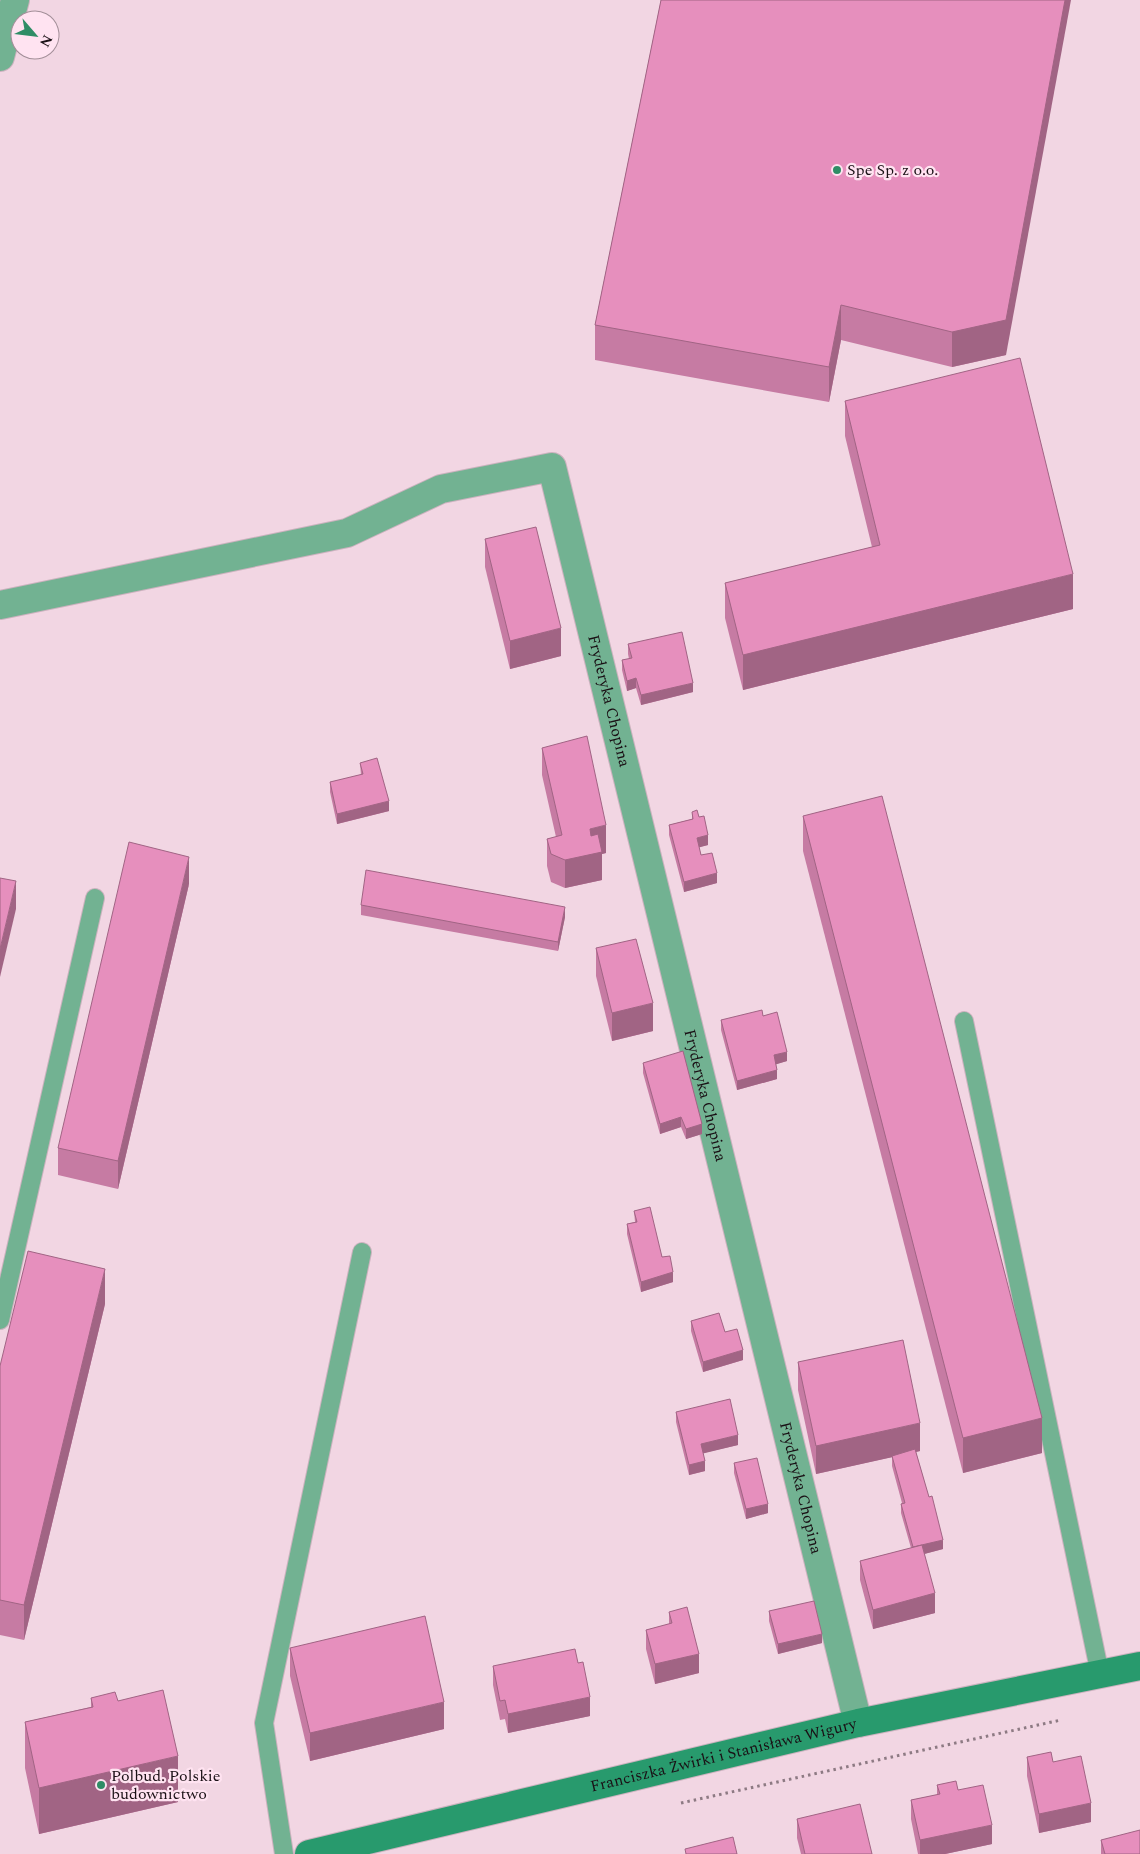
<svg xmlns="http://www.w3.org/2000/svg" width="1140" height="1854" font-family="Spectral,serif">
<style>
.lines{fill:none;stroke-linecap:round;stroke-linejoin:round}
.lane-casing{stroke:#cbb2be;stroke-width:20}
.street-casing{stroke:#cbb2be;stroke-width:30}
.secondary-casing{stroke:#cbb2be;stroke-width:30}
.path{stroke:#8d7a83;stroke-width:3;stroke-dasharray:2.5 4;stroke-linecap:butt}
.lane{stroke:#72b292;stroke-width:18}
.street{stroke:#72b292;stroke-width:28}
.secondary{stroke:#289a6d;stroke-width:28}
.wall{fill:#c67ba3}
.shaded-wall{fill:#a16484}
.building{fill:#e68fbd;stroke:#a16484}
.poi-dot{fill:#2f8d66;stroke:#ffe3f1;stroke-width:2}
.labels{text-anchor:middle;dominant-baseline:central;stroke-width:4.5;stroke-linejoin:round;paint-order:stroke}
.poi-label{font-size:16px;fill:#1a1015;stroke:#ffe3f1;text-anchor:start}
.street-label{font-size:16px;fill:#1a1015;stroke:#ffe3f1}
</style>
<rect width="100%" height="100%" fill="#f2d6e3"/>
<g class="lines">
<g class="lane-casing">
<g id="lane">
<path d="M964 1021 1100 1674"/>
<path d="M0 1320 95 898"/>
<path d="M284 1854 264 1723 362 1252"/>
</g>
</g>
<g class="street-casing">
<g id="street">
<path d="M0 57 15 0"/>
<path id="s1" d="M0 605 347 533 441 489 552 467 858 1723"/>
</g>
</g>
<g class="secondary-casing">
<g id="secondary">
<path id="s2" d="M309 1854 858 1723 1140 1666"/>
</g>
</g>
<path class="path" d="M681 1803 1061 1720"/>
<use href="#lane" class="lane"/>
<use href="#street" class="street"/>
<use href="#secondary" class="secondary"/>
</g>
<g class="wall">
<path d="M661 0 1006 355 952 367 841 340 829 402 595 360V325Z"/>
<path d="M845 401 1073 609 743 690 725 618V583L872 547 845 436Z"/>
<path d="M485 539 561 656 510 669 485 567Z"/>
<path d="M628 644 693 692 641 705 636 688 627 691 622 670V660L629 659 628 654Z"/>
<path d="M542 748 606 853 602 854V880L565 888 551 882 547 866V839L556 837 542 775Z"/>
<path d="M360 763 389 811 337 824 330 792V782L361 775Z"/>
<path d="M692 812 708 845 699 847 701 855 717 883 684 892 669 835V825L692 819Z"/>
<path d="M803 816 1042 1453 963 1473 803 851Z"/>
<path d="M189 884 118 1189 58 1175V1148Z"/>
<path d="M361 905 565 917 558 951 361 915Z"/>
<path d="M596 948 653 1031 612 1041 596 976Z"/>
<path d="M763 1016 787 1061 776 1064 777 1079 737 1090 721 1030V1020Z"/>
<path d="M643 1063 702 1134 686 1139 681 1127 660 1134 643 1073Z"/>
<path d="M634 1211 662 1257 673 1282 641 1292 627 1234V1224L635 1222Z"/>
<path d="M105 1304 24 1640 0 1635V1366Z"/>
<path d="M691 1321 725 1332 743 1360 703 1372 691 1331Z"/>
<path d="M798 1362 920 1451 916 1452 943 1549 924 1554 935 1613 873 1629 860 1580V1561L911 1548 901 1513V1504L902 1503 892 1466V1457L816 1474 798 1390Z"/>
<path d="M676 1412 738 1445 703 1453 705 1471 689 1475 676 1422Z"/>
<path d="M734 1463 768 1513 746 1519 734 1473Z"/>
<path d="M769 1611 822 1643 778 1654 769 1621Z"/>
<path d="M669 1612 699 1673 655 1684 646 1649V1630L669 1624Z"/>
<path d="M290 1648 444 1729 310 1761 290 1676Z"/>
<path d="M493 1666 590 1716 508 1733 505 1719 500 1720 493 1685Z"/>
<path d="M91 1698 178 1802 39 1834 25 1768V1722L91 1707Z"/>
<path d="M1027 1757 1053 1762 1091 1822 1039 1833 1027 1776Z"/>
<path d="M937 1785 958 1790 992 1844 945 1854H918L911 1819V1800L937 1795Z"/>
<path d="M797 1819 872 1854H801L797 1838Z"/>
<path d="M1101 1840 1140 1854H1101Z"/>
</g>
<g class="shaded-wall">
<path d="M1065 0H1071L1006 355 952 367V332Z"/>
<path d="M841 305V340L829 402V367Z"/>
<path d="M1073 574V609L743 690V655Z"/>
<path d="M561 628V656L510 669V641Z"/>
<path d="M636 678V688L627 691V681Z"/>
<path d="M693 683V692L641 705V695Z"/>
<path d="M389 801V811L337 824V814Z"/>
<path d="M606 825V853L602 854V880L565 888V860L590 829Z"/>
<path d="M708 835V845L697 848V838Z"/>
<path d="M189 857V884L118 1189V1161Z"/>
<path d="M717 873V883L684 892V882Z"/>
<path d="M16 881V909L0 977V949Z"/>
<path d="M565 907V917L558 951V942Z"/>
<path d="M653 1003V1031L612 1041V1013Z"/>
<path d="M787 1052V1061L774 1065V1055Z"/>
<path d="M777 1070V1079L737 1090V1081Z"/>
<path d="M681 1117V1127L660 1134V1124Z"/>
<path d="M702 1124V1134L686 1139V1129Z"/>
<path d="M105 1269V1304L24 1640V1605Z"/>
<path d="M673 1272V1282L641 1292V1282Z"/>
<path d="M743 1350V1360L703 1372V1362Z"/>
<path d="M1042 1418V1453L963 1473V1438Z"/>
<path d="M920 1423V1451L816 1474V1446Z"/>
<path d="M738 1435V1445L701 1454V1444Z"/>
<path d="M705 1461V1471L689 1475V1465Z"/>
<path d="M768 1504V1513L746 1519V1509Z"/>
<path d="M943 1540V1549L913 1557V1547Z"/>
<path d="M935 1593V1613L873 1629V1610Z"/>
<path d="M822 1634V1643L778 1654V1644Z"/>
<path d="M699 1654V1673L655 1684V1664Z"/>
<path d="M590 1697V1716L508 1733V1714Z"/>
<path d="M444 1702V1729L310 1761V1733Z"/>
<path d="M178 1756V1802L39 1834V1788Z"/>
<path d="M1091 1803V1822L1039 1833V1814Z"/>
<path d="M992 1825V1844L945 1854H920V1840Z"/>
</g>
<g class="building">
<path d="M661 0H1065L1006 320 952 332 841 305 829 367 595 325Z"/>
<path d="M1020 358 1073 574 743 655 725 583 880 545 845 401Z"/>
<path d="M536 527 561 628 510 641 485 539Z"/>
<path d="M682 632 693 683 641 695 636 678 627 681 622 660 632 658 628 644Z"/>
<path d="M587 736 606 825 590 829 591 836 598 834 602 852 565 860 551 854 547 839 562 835 542 748Z"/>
<path d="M377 758 389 801 337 814 330 782 363 774 360 763Z"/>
<path d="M882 796 1042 1418 963 1438 803 816Z"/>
<path d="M697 810 699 817 704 816 708 835 697 838 701 855 712 853 717 873 684 882 669 825 693 819 692 812Z"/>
<path d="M129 842 189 857 118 1161 58 1148Z"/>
<path d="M366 870 565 907 558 942 361 905Z"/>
<path d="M0 878 16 881 0 949Z"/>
<path d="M636 939 653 1003 612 1013 596 948Z"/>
<path d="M762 1010 763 1016 777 1012 787 1052 774 1055 777 1070 737 1081 721 1020Z"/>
<path d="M683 1051 702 1124 686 1129 681 1117 660 1124 643 1063Z"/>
<path d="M650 1207 662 1257 670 1256 673 1272 641 1282 627 1224 637 1222 634 1211Z"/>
<path d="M28 1251 105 1269 24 1605 0 1600V1366Z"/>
<path d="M719 1313 725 1332 737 1329 743 1350 703 1362 691 1321Z"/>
<path d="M903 1340 920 1423 816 1446 798 1362Z"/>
<path d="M730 1399 738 1435 701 1444 705 1461 689 1465 676 1412Z"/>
<path d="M915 1449 929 1497 932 1496 943 1540 913 1547 901 1504 905 1503 892 1456Z"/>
<path d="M757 1458 768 1504 746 1509 734 1463Z"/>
<path d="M922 1545 935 1593 873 1610 860 1561Z"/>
<path d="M814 1601 822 1634 778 1644 769 1611Z"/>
<path d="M687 1607 699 1654 655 1664 646 1630 672 1623 669 1612Z"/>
<path d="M425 1616 444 1702 310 1733 290 1648Z"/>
<path d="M575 1649 578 1663 583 1662 590 1697 508 1714 505 1700 500 1701 493 1666Z"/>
<path d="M163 1690 178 1756 39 1788 25 1722 93 1707 91 1698 115 1692 118 1701Z"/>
<path d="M1051 1752 1053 1762 1081 1756 1091 1803 1039 1814 1027 1757Z"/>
<path d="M956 1781 958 1790 983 1785 992 1825 920 1840 911 1800 940 1794 937 1785Z"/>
<path d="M860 1804 872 1854H805L797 1819Z"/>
<path d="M1140 1830V1854H1105L1101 1840Z"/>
<path d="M733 1837 737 1854H686L685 1849Z"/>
</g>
<g class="poi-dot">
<circle cx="837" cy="170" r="5"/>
<circle cx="101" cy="1785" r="5"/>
</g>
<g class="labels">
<g class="poi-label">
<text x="847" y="170">Spe Sp. z o.o.</text>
<text x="111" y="1776">Polbud. Polskie<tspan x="111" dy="18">budownictwo</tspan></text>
</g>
<g class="street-label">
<text stroke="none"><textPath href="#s1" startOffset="812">Fryderyka Chopina</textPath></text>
<text stroke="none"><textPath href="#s1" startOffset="1218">Fryderyka Chopina</textPath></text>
<text stroke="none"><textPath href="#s1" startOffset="1622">Fryderyka Chopina</textPath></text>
<text stroke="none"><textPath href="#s2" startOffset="426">Franciszka Żwirki i Stanisława Wigury</textPath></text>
</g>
</g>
<g transform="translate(35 35) rotate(118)"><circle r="24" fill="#ffe3f1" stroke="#a38f99"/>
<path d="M0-4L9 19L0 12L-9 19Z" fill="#2f8d66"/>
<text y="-8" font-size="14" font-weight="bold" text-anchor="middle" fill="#1a1015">N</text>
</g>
</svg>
